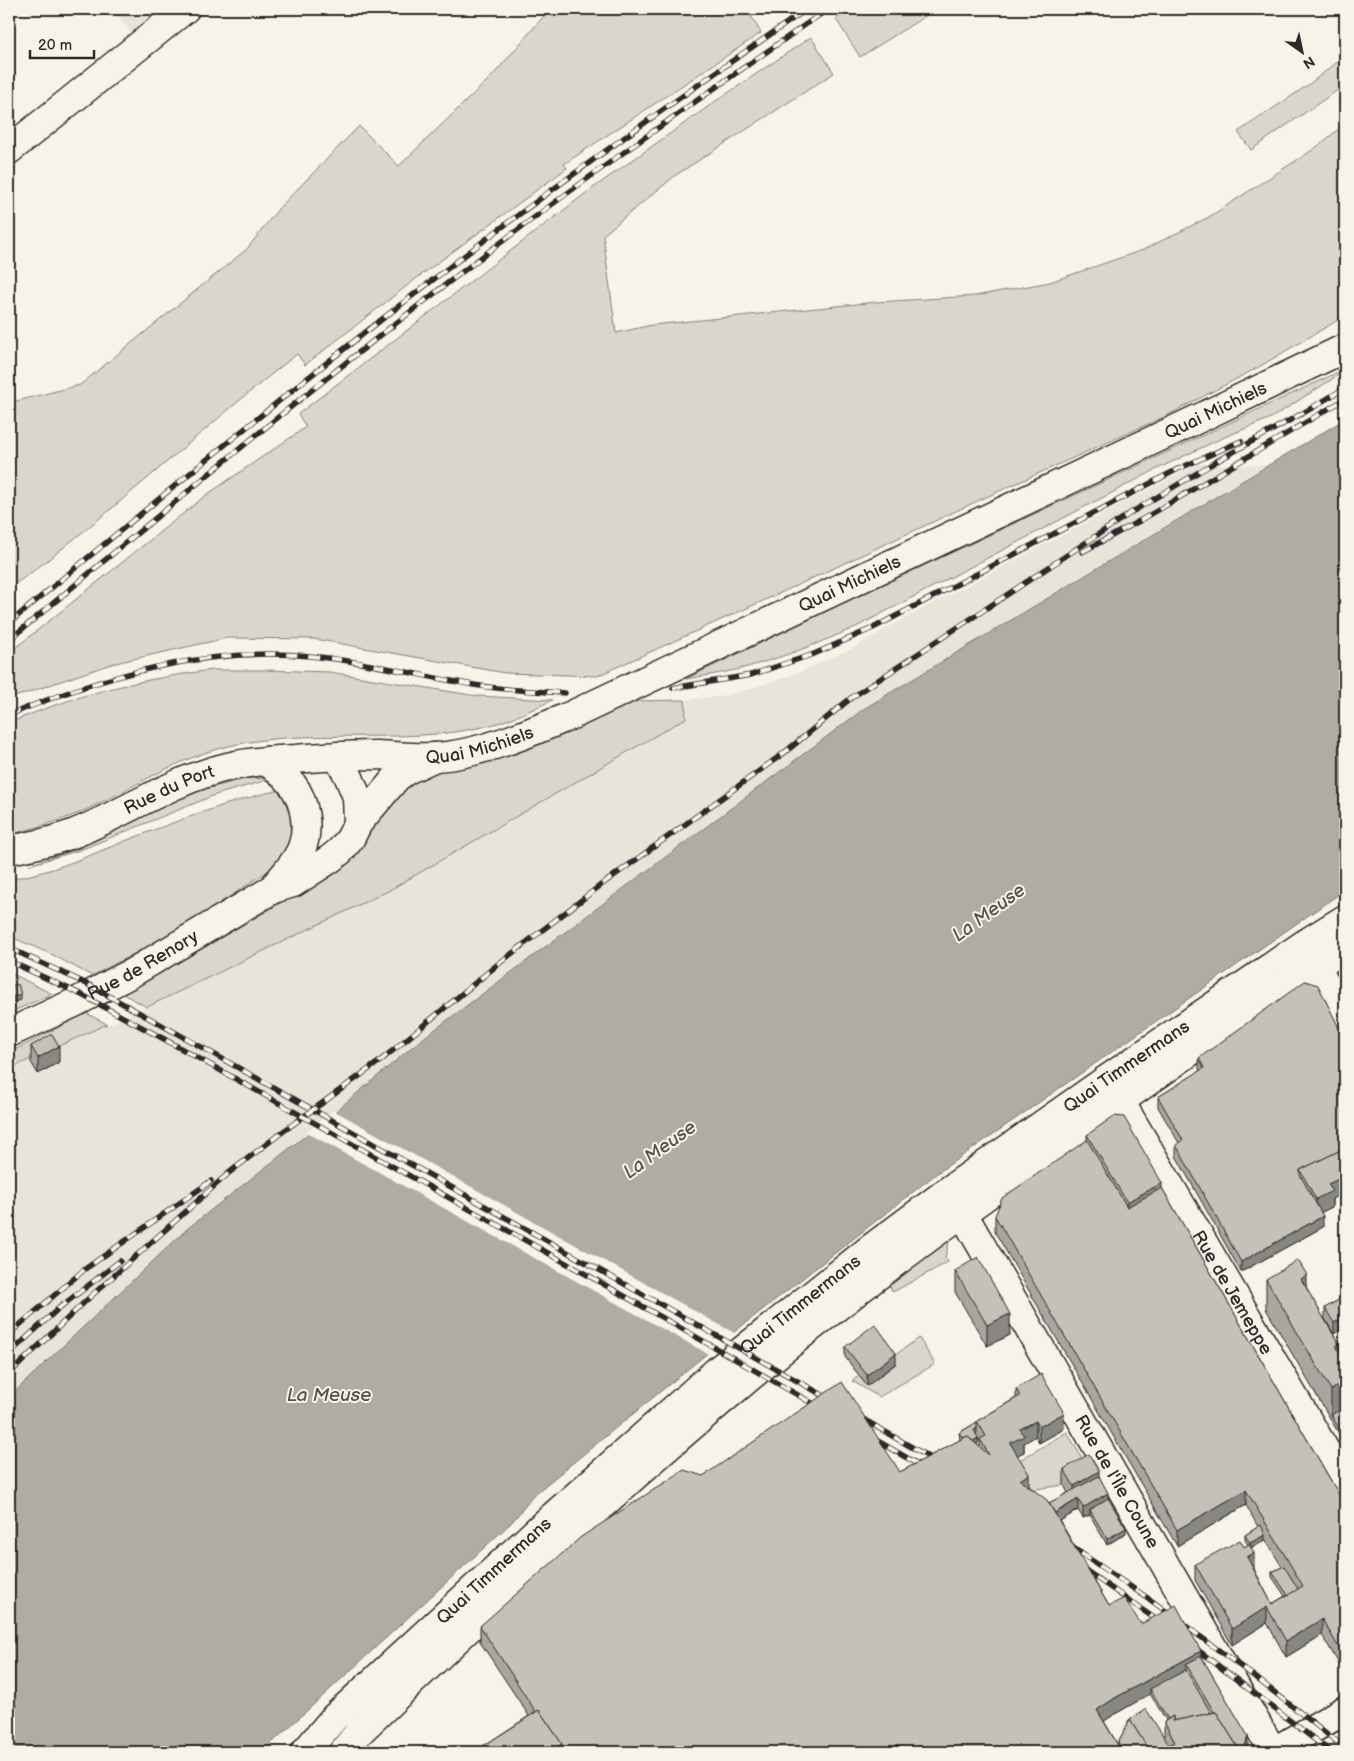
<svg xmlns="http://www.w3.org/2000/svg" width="1354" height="1761" font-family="'Balsamiq Sans',sans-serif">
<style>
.built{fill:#e8e4da}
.green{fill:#dad6cc;stroke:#82807c}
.water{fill:#afaca4;stroke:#7a7874}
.pier{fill:#f7f3e8}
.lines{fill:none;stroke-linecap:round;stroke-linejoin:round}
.minor-casing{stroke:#2b2b2b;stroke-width:31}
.major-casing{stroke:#2b2b2b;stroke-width:31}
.minor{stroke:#f7f3e8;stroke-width:28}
.major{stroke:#f7f3e8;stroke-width:28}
.tram{stroke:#2b2b2b;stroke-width:1}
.rail-casing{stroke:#2b2b2b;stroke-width:5.5}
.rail{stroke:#f7f3e8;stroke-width:4;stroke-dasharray:11;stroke-linecap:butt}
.wall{fill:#a9a69f;stroke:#2b2b2b;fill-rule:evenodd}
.shaded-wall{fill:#898782;stroke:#2b2b2b}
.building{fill:#c4c1b9;stroke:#2b2b2b}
.labels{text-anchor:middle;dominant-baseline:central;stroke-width:4;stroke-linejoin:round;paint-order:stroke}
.street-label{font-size:18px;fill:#2b2b2b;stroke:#f7f3e8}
.water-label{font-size:19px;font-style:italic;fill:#53524f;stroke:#f7f3e8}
</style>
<rect width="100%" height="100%" fill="#f7f3e8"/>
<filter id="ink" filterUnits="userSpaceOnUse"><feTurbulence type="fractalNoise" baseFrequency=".02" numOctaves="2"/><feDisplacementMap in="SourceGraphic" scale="10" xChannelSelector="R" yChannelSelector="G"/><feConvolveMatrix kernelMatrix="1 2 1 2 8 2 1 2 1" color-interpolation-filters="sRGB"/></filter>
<g filter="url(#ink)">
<g class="built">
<path d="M111 9H163L132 34Z"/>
<path d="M1197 464 1266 465 865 708 418 1042 323 1122 187 1229 9 1397V1069L147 1007 388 891 686 718 685 700 723 696 756 687 797 673 853 648 894 624Z"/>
</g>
<g class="green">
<path d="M550 9H747L761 33 564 164 567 168 417 278 305 365 297 354C229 407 166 464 100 518 70 542 41 567 9 588V464L11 462 9 460V403L80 385 247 249 279 208 359 126 399 166 493 75Z"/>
<path d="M852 9H937L860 57 836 19Z"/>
<path d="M811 37 834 73 676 175 603 235 616 333 652 325 876 302 975 296 1050 282 1143 250 1209 217 1314 149 1345 124V316L1257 368 1166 416 984 498 787 590 597 676 505 673 314 639 227 638 111 664 9 699V653L205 496 306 427 298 414 586 193 716 101Z"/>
<path d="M1345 56V85L1251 150 1238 132 1308 85Z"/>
<path d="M1345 369V371L1271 418 1220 439 1157 469 860 625C821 643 781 658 740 669 722 673 704 676 686 679L848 601Z"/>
<path d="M213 670H264L330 672 477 696 552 700C528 712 504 723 478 728 396 745 311 727 229 746 176 758 130 790 81 812 58 822 33 828 9 835V723C73 695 144 678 213 670Z"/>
<path d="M685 700 686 718 388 891 147 1007 121 993 188 957 337 870 396 791 422 773 471 765 500 758 554 738 636 701Z"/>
<path d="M249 778 271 779 215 795 80 850 29 865 80 848 175 801 201 790Z"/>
<path d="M285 789 303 820 278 864 204 914 160 940 92 976 53 955 9 936V879C49 874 88 856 125 841 178 821 230 800 285 789Z"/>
<path d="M9 972 52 994 9 1013Z"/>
<path d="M86 1013 107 1024 9 1069V1053Z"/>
<path d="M946 1240 949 1243 945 1257 948 1262 893 1292 887 1282Z"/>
<path d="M919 1338 935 1364 879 1397 852 1381 859 1376 867 1386 896 1364 892 1357Z"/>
<path d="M1067 1432 1089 1470 1064 1485 1029 1490 1013 1464Z"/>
</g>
<path class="water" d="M1345 419V890L936 1174 720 1343 536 1493 512 1522 262 1752H9V1397L187 1229 323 1122 418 1042 865 708Z"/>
<path class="pier" d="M333 1110 736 1334 710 1355 306 1132Z"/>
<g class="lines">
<g class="minor-casing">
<g id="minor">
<path d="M9 150 185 9"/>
<path d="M266 761C275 768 285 774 292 784 305 801 310 829 301 850 295 864 284 875 274 887"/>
<path d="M358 823 397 777 407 770 435 757"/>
<path d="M1316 966 1345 1022"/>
<path id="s1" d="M9 1033 74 1003 130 974 273 889 293 883 330 859 340 851 350 839 358 823 357 797 348 775 337 756"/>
<path id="s2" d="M1120 1101 1345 1484"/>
<path id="s3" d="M962 1212 1273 1752"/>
<path d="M1273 1752 1345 1710"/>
</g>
</g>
<g class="major-casing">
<g id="major">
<path id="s4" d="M9 850C31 846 54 841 75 833 126 812 173 780 227 767 249 762 272 760 295 759 322 757 350 755 378 755 397 756 416 758 435 757 479 755 531 732 572 715L1206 415 1345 348"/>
<path id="s5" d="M305 1752 334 1718 541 1527 718 1370 870 1249 948 1191 1106 1080 1303 945 1345 919"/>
<path d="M343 1752 359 1732C483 1614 607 1496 739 1386 854 1289 976 1202 1099 1116 1180 1059 1261 1000 1345 948"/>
</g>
</g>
<use href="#minor" class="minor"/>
<use href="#major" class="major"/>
<g class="tram">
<path d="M1301 1752 1345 1727"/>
<path d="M1321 1752 1345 1738"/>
</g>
<g class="rail-casing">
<g id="rail">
<path d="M1313 407 1345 388"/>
<path d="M1082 552 1143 519 1345 399"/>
<path d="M9 623C149 507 289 390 434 279 555 185 681 96 807 9"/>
<path d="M9 640C151 522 293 402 440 289 566 191 697 100 828 9"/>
<path d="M673 688 751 675 814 654 873 628 1178 469 1241 441"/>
<path d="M9 715C103 676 207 646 310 656 366 661 419 676 474 685 504 690 534 691 565 693"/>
<path d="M9 948 87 984 169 1029 835 1402"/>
<path d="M9 961 80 994 164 1039 591 1277 824 1410"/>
<path d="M9 1334 85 1269 211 1181"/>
<path d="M9 1354 59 1308 120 1261"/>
<path d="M9 1374 90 1297 230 1172 281 1133 380 1061 497 965 601 885 784 753 851 698 1132 512 1217 461 1319 404"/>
<path d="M856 1415 941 1464"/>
<path d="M869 1436 928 1470"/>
<path d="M1063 1541 1152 1601 1255 1677 1345 1748"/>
<path d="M1078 1565 1164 1625"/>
<path d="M1190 1644 1331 1752"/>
</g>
</g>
<use href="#rail" class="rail"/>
</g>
<g class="wall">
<path d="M1345 963V981L1344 980V964Z"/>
<path d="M31 1046 59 1062 38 1074 31 1062Z"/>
<path d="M1199 1058 1332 1199V1207L1321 1212 1323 1227 1241 1272 1176 1156V1145L1179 1143 1158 1107V1097L1200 1071 1199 1069Z"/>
<path d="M1087 1135 1162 1188 1345 1505V1674L1322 1635 1286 1657 1267 1623 1232 1645 1195 1580V1564L1244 1547 1248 1545 1245 1540V1535L1258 1527 1246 1505 1177 1546 995 1232V1216L1087 1140ZM1265 1539 1282 1567 1272 1572V1577L1285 1596 1272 1604 1254 1569 1251 1548 1265 1540Z"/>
<path d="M955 1271 1010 1335 987 1346 955 1292Z"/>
<path d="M1266 1279 1307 1290 1339 1344 1345 1340V1444L1266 1309Z"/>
<path d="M1345 1296 1334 1334 1325 1319V1308Z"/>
<path d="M845 1347 896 1363 867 1386 845 1357Z"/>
<path d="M1016 1389 1064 1429 1039 1443 1036 1436 1024 1443V1452L1017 1455 1029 1486 1049 1503 1068 1493 1064 1485V1469L1099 1476 1108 1498 1126 1533 1107 1545 1090 1515 1083 1518 1078 1510 1060 1521 1109 1606 1201 1656 1248 1747 1246 1752H474L529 1716 480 1642V1626L703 1476 900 1472 960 1440 959 1433 977 1422V1421L1016 1398ZM978 1438 980 1441V1447L976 1444 978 1443ZM1150 1694 1166 1720 1164 1722V1736L1128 1721V1724L1118 1742V1745L1104 1721 1115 1714Z"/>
</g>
<g class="shaded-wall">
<path d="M21 994V1000L9 1004V999Z"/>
<path d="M59 1046V1062L38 1074V1058Z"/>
<path d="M1345 1176V1192L1332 1199V1207L1316 1215V1199L1328 1184Z"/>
<path d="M1162 1183V1203L1127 1223V1202Z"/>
<path d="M1323 1216V1227L1241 1272V1262Z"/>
<path d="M1307 1275V1305L1301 1279Z"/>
<path d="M1010 1314V1335L987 1346V1325Z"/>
<path d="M1345 1316V1327L1334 1334V1323Z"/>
<path d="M896 1353V1363L867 1386V1375Z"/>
<path d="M1345 1382V1412L1331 1415V1390Z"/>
<path d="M1064 1413V1429L1039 1443V1427Z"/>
<path d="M1036 1421V1436L1024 1443V1452L1010 1459V1443L1020 1429Z"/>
<path d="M977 1428V1433L974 1436V1430Z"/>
<path d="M978 1438V1443L967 1450V1445Z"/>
<path d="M1099 1471V1487L1074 1501V1486Z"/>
<path d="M1029 1474V1490L1020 1480Z"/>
<path d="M1246 1490V1505L1177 1546V1530Z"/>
<path d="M1108 1493V1504L1090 1510V1515L1083 1518V1508Z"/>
<path d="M1078 1499V1510L1053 1525V1515Z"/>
<path d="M1126 1528V1533L1107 1545V1539Z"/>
<path d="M1265 1535V1540L1250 1548V1543Z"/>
<path d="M1254 1553V1569L1247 1572V1557Z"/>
<path d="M1267 1607V1623L1232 1645V1629Z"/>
<path d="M1322 1619V1635L1286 1657V1641Z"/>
<path d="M1201 1651V1667L1186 1664V1675L1150 1689V1694L1115 1714 1097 1726V1710L1115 1698Z"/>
<path d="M1248 1736V1747L1246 1752H1227Z"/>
<path d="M562 1744V1752H549Z"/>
</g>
<g class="building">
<path d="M1305 981 1318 985 1345 1040V1148L1300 1170V1175L1323 1216 1241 1262 1176 1145 1183 1140 1158 1097 1204 1068 1199 1058Z"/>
<path d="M18 984 21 994 9 999V987Z"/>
<path d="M52 1034 59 1046 38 1058 31 1046Z"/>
<path d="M1114 1116 1124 1117 1162 1183 1127 1202 1087 1135Z"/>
<path d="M1087 1140 1127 1207 1162 1188 1345 1505V1658L1322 1619 1286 1641 1267 1607 1232 1629 1195 1564 1240 1540 1244 1547 1249 1544 1254 1553 1247 1557 1272 1604 1303 1586 1246 1490 1177 1530 995 1216 1002 1198Z"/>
<path d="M1345 1148V1176L1328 1184 1332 1191 1316 1199 1300 1170Z"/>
<path d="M978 1257 1010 1314 987 1325 955 1271Z"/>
<path d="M1298 1260 1307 1275 1301 1279 1339 1344 1336 1346 1345 1362V1382L1331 1390 1266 1279Z"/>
<path d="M1345 1296V1316L1334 1323 1325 1308Z"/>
<path d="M875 1324 896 1353 867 1375 845 1347Z"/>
<path d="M1345 1340V1359L1339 1348V1344Z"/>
<path d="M1041 1374 1064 1413 1039 1427 1036 1421 1020 1429 1024 1436 1010 1443 1029 1474 1020 1480 1047 1500 1109 1606 1124 1598 1141 1624 1176 1605 1201 1651 1115 1698 1097 1710 1122 1752H563L562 1750V1744L539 1710 536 1712 480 1626 581 1537 684 1470 703 1476 842 1382 900 1472 967 1436 989 1455 980 1439 986 1436 977 1421 1020 1396 1016 1389Z"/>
<path d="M1345 1407V1421L1340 1424V1430L1331 1415Z"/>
<path d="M1345 1421V1434L1340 1424Z"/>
<path d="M977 1422V1428L974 1430 978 1438 973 1441 967 1436 963 1438 959 1433Z"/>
<path d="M1089 1454 1099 1471 1074 1486 1064 1469Z"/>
<path d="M1099 1476 1108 1493 1083 1508 1078 1499 1055 1513 1049 1503Z"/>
<path d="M1108 1498 1126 1528 1107 1539 1090 1510Z"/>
<path d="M1261 1525 1265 1535 1250 1543 1245 1535Z"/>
<path d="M1284 1566 1298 1589 1288 1595 1272 1572Z"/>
<path d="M1201 1656 1248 1736 1245 1746 1237 1752V1746L1216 1712H1214L1186 1664Z"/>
<path d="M1186 1670 1211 1713 1173 1721V1716L1168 1719 1150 1689Z"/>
<path d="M1146 1709 1169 1745 1175 1742 1164 1722 1173 1716V1721L1216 1712 1237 1746 1227 1752H1150L1130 1720 1129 1722 1128 1721Z"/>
<path d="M539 1710 562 1744 549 1752H474Z"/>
<path d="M1130 1720 1150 1752H1124L1118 1742Z"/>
</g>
</g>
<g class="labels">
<g class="street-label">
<text stroke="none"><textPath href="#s4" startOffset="1299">Quai Michiels</textPath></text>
<text stroke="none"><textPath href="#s4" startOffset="894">Quai Michiels</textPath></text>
<text stroke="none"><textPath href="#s4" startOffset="489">Quai Michiels</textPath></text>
<text stroke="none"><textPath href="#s4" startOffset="172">Rue du Port</textPath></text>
<text stroke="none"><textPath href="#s1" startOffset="150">Rue de Renory</textPath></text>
<text stroke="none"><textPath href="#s5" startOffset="1072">Quai Timmermans</textPath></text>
<text stroke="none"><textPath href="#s2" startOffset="222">Rue de Jemeppe</textPath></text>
<text stroke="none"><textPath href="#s5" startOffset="668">Quai Timmermans</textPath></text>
<text stroke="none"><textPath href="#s3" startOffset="311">Rue de l'Île Coune</textPath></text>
<text stroke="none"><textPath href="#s5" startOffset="262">Quai Timmermans</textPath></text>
</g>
<g class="water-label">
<text transform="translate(989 913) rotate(-36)">La Meuse</text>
<text transform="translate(660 1150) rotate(-36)">La Meuse</text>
<text x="329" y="1395">La Meuse</text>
</g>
</g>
<rect width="1354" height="1761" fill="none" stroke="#f7f3e8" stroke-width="30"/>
<rect x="15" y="15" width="1324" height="1731" fill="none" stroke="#2b2b2b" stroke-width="2" filter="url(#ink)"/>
<g transform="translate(1302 52) rotate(147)" stroke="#f7f3e8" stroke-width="4" paint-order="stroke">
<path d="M0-4L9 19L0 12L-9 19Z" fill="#2b2b2b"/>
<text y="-8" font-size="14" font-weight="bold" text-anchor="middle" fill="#2b2b2b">N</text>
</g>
<path d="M30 50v8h64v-8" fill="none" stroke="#2b2b2b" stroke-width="2.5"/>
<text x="38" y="50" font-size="15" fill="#2b2b2b" stroke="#f7f3e8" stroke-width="4" paint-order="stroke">20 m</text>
</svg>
